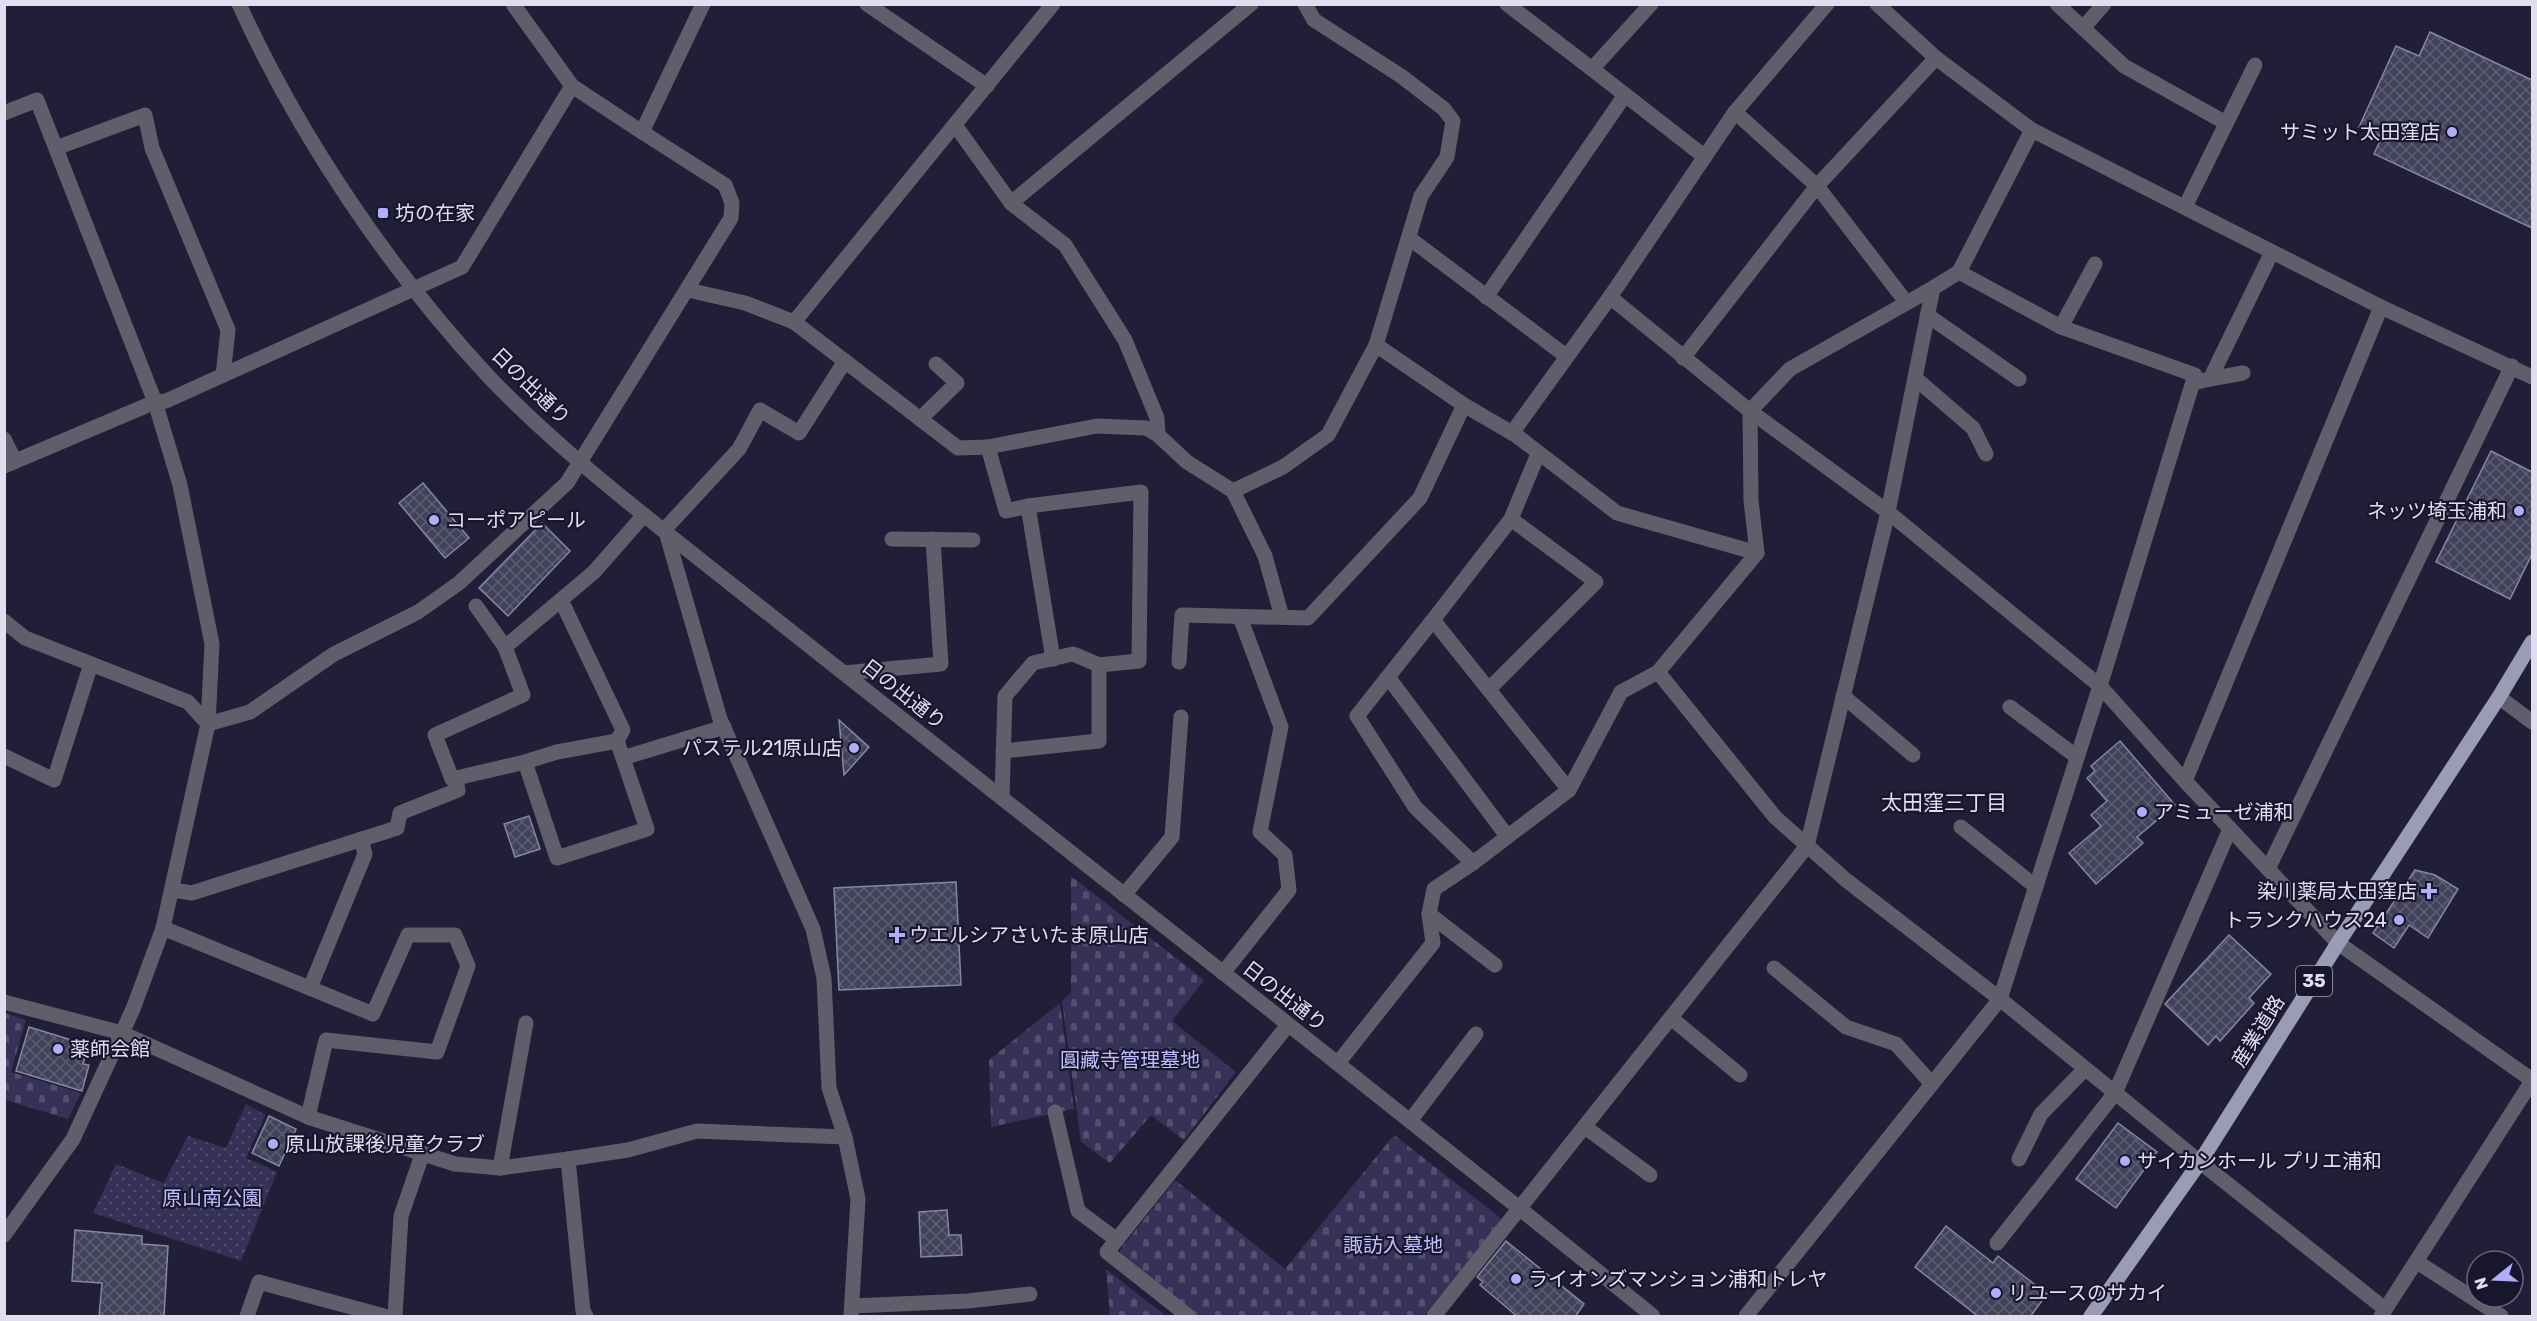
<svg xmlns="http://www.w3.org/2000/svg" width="2537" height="1321" font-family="Rubik,'Noto Sans JP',sans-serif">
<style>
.cemetery{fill:url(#cemetery-stones)}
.park{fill:url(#park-dots)}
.building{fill:url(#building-cross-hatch);stroke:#8786a3;stroke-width:1.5}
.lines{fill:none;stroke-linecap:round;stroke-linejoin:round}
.minor{stroke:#5f5f6c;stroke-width:15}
.major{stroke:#9c9bb5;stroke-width:15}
.poi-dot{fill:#b2adf9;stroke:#18162c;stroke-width:2}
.labels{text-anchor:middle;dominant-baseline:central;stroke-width:4.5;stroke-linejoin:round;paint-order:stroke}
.shield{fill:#18162c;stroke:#a4a3b5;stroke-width:1.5}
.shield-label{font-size:18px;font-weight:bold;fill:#e0dff0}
.poi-label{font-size:20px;fill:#e0dff0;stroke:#18162c;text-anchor:start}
.street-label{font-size:20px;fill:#e0dff0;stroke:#18162c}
.park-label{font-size:20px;fill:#c0bcff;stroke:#18162c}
.neighbourhood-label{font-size:21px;fill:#e0dff0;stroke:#18162c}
</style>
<defs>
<pattern id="cemetery-stones" width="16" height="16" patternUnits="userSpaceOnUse" patternTransform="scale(1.5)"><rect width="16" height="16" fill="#363257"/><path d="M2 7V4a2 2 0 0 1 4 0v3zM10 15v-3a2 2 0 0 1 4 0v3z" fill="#534f6f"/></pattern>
<pattern id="park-dots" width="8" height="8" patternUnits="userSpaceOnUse" patternTransform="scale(1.5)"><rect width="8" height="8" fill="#363257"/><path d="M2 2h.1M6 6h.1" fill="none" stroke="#534f6f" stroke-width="1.8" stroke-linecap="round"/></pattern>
<pattern id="building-cross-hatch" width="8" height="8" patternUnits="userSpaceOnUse" patternTransform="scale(1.5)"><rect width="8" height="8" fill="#42415a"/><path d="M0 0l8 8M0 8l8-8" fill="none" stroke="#5d5c72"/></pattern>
</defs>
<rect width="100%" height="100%" fill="#211f37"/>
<g class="cemetery">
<path d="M1071 876 1204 980 1172 1021 1236 1072 1184 1140 1151 1115 1110 1163 1081 1142 1062 1001 1071 993Z"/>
<path d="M1060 1003 1074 1109 991 1127 989 1060Z"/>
<path d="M5 1013 26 1020 11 1072 81 1093 68 1119 5 1100Z"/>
<path d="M1394 1135 1502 1219 1424 1316H1196L1121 1256 1120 1250 1175 1180 1285 1269Z"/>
<path d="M1106 1269 1166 1316H1110Z"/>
</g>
<path class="park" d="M246 1104 265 1115 246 1158 277 1172 241 1261 93 1213 116 1164 164 1183 188 1136 226 1148Z"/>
<g class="building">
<path d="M2430 32 2532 80V228L2374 154 2382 137 2359 127 2396 46 2419 56Z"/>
<path d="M2491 451 2532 472V554L2510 599 2436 562Z"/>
<path d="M423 483 469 538 445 558 399 503Z"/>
<path d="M542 523 570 551 508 616 479 588Z"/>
<path d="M839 720 869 747 844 775Z"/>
<path d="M2120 741 2175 805 2137 837 2143 843 2096 884 2069 853 2101 826 2091 815 2107 801 2087 778 2095 771 2091 766Z"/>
<path d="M529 816 540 849 515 857 504 824Z"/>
<path d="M2415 870 2435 875 2458 889 2428 938 2409 925 2394 948 2373 933Z"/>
<path d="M956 882 961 985 839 990 834 888Z"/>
<path d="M2229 935 2271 974 2249 998 2254 1003 2220 1041 2216 1036 2208 1045 2165 1004Z"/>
<path d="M29 1027 88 1045 83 1064 89 1065 82 1091 16 1071Z"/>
<path d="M269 1116 296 1129 279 1166 252 1153Z"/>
<path d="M2118 1123 2157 1152 2116 1208 2076 1179Z"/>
<path d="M947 1210 949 1235H961L962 1255 921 1257 919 1212Z"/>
<path d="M1946 1226 1993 1263 1998 1256 2047 1294 2030 1317H1979L1915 1267Z"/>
<path d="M75 1230 142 1236V1244L168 1246 164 1317H99L102 1283 72 1281Z"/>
<path d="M1506 1241 1584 1304 1575 1317H1518L1480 1285 1483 1282 1477 1277Z"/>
</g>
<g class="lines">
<g class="minor">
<path d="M239 4C299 136 390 271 489 377 554 445 630 504 703 562 790 631 877 699 964 768 1194 950 1425 1131 1653 1316"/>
<path d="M513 4 572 86"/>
<path d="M867 4 987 86"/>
<path d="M1507 4 1592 69"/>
<path d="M1651 4 1592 69 1705 157"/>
<path d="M2057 4 2124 66 2226 123"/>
<path d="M2083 28 2104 4"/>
<path d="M1735 112 1817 186 1906 302"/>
<path d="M4 113 37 100 155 402 180 485 212 644 208 724 163 928 133 1009 73 1139 4 1235"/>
<path d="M955 125 1011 203 1251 4"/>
<path d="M2032 130 2381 307 2532 377"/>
<path d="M56 148 145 115 152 148 228 330 223 375"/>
<path d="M1011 203 1065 245 1125 340 1157 418 1158 435"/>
<path d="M2185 207 2255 65"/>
<path d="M1409 238 1566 356"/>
<path d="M1959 272 2061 327 2195 375 2100 686 2185 781 2338 943 2532 1080"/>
<path d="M688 290 745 303 794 322 1053 4"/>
<path d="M1486 297 1625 95"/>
<path d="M1610 297 1750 411 1888 512 2100 686 2000 999 1746 1316"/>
<path d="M1927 315 2019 379"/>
<path d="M794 322 958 448 988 447 1097 426 1146 428 1158 435 1187 462 1233 491 1283 467 1328 435 1376 345 1421 196 1447 157 1453 121 1444 109 1401 76 1314 20 1305 4"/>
<path d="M2061 327 2095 264"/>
<path d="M1376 345 1464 405 1517 436 1617 513 1757 553 1658 672 1775 817 1846 880 2000 999 2200 1162 2385 1309"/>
<path d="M1683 358 1817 186 1936 58"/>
<path d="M1915 378 1973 428 1986 454"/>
<path d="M2210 379 2243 373"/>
<path d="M2193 383 2210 379 2272 252"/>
<path d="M920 419 957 383 936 364"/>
<path d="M1512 433 1610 297 1735 112 1827 4"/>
<path d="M4 439 15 461"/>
<path d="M988 447 1006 511 1028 506 1141 492 1139 661 1099 665 1073 654 1033 663 1005 696 1002 798"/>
<path d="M4 466 155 402 166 401 462 267 572 86 642 132 703 4"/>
<path d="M1233 491 1265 556 1282 617"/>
<path d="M1028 506 1053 659"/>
<path d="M664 530 739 449 760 410 799 433 845 361"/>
<path d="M666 532 720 719 813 929 824 978 829 1088 845 1137 858 1199 851 1316"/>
<path d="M892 539 973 540"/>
<path d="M1757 553 1751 500 1750 411 1790 369 1933 288"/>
<path d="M561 600 623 730 617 741"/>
<path d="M476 606 505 647 523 695 435 735 452 779 525 762 557 752 617 741 623 758 724 727"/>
<path d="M1433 620 1357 716 1415 807 1473 863"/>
<path d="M4 621 25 638 188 702 208 724 250 712 334 654 418 612 459 583 567 483 731 218 732 203 725 185 642 132"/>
<path d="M505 647 594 572 644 515"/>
<path d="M1179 662 1182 615 1308 618 1420 498 1464 405"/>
<path d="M844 673 941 664 933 539"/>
<path d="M1388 677 1507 836"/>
<path d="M1489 689 1596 582 1511 519"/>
<path d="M1843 696 1913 755"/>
<path d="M2499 697 2532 722"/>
<path d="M2010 707 2077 757"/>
<path d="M1003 751 1099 741V665"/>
<path d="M4 756 54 780 91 664"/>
<path d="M525 762 557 858 647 829 623 758"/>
<path d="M2185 781 2381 307"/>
<path d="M1569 790 1621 692 1658 672"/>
<path d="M1961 827 2036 887"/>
<path d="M2268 869 2512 366"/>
<path d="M173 890 192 893 397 828 400 813 458 790 456 779"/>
<path d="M1124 895 1172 837 1181 717"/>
<path d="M1429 914 1495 965"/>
<path d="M163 928 373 1014 408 935H455L468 966 437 1052 326 1040 308 1117"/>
<path d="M1774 968 1846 1027 1896 1044 1932 1084"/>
<path d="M1223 973 1289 890 1285 855 1260 832 1281 727 1240 617"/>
<path d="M310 988 365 854 361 839"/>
<path d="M4 1002 122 1033 308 1117 455 1164 500 1168 568 1159 628 1150 697 1131 845 1137"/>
<path d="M1671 1018 1740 1075"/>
<path d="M1338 1063 1433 943 1429 914 1434 889 1473 863 1569 790 1433 620 1511 519 1538 454"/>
<path d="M1055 1112 1078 1211 1117 1240"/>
<path d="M1410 1121 1476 1034"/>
<path d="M1585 1127 1650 1175"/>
<path d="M568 1159 583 1311 586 1316"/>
<path d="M2019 1159 2041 1114 2085 1069"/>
<path d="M500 1168 526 1023"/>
<path d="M1997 1243 2115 1093 2230 829"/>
<path d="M2417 1262 2501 1316"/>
<path d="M852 1306 968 1301 1030 1294"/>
<path d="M247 1316 259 1282 384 1316"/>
<path d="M395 1316 401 1216 422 1155"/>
<path d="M1188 1316 1107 1252 1288 1025"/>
<path d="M1434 1316 1807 846 1888 512 1933 288 1959 272 2032 130 1936 58 1877 4"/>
<path d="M2381 1316 2532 1081"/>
</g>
<path class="major" d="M2091 1316 2200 1162 2338 943 2499 697 2532 642"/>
</g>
<g class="poi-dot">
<circle cx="2452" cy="132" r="6"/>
<rect x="377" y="207" width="12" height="12" rx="3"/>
<circle cx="2519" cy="511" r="6"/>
<circle cx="434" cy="520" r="6"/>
<circle cx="854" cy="748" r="6"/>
<circle cx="2142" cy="812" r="6"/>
<path d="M2426 882h6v6h6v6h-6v6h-6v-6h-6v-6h6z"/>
<circle cx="2399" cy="920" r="6"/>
<path d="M894 926h6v6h6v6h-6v6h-6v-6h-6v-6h6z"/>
<circle cx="58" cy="1049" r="6"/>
<circle cx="273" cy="1144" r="6"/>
<circle cx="2125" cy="1161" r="6"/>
<circle cx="1516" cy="1279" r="6"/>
<circle cx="1996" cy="1293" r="6"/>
</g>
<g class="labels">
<rect class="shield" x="2296" y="966" width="36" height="30" rx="4.5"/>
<g class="shield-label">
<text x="2314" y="981">35</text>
</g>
<g class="poi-label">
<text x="2440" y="132" text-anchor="end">サミット太田窪店</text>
<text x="395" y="213">坊の在家</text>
<text x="2507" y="511" text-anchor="end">ネッツ埼玉浦和</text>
<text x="446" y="520">コーポアピール</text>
<text x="842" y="748" text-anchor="end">パステル21原山店</text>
<text x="2154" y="812">アミューゼ浦和</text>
<text x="2417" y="891" text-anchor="end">染川薬局太田窪店</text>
<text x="2387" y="920" text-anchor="end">トランクハウス24</text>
<text x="909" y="935">ウエルシアさいたま原山店</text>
<text x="70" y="1049">薬師会館</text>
<text x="285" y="1144">原山放課後児童クラブ</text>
<text x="2137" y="1161">サイカンホール プリエ浦和</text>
<text x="1528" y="1279">ライオンズマンション浦和トレヤ</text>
<text x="2008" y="1293">リユースのサカイ</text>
</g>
<g class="street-label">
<text transform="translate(531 386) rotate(44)">日の出通り</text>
<text transform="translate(904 694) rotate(38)">日の出通り</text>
<text transform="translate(1285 996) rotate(38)">日の出通り</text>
<text transform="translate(2258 1031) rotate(-58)">産業道路</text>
</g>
<g class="park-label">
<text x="1130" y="1060">圓藏寺管理墓地</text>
<text x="212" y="1198">原山南公園</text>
<text x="1393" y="1245">諏訪入墓地</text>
</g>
<g class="neighbourhood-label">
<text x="1944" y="802">太田窪三丁目</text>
</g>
</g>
<rect width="2537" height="1321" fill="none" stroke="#e0dff0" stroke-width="12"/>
<g transform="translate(2495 1279) rotate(252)"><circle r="28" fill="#18162c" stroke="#68667a" stroke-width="1.5"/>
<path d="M0-4.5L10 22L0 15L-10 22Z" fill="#b2adf9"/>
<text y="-9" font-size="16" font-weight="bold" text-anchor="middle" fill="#e0dff0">N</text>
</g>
</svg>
